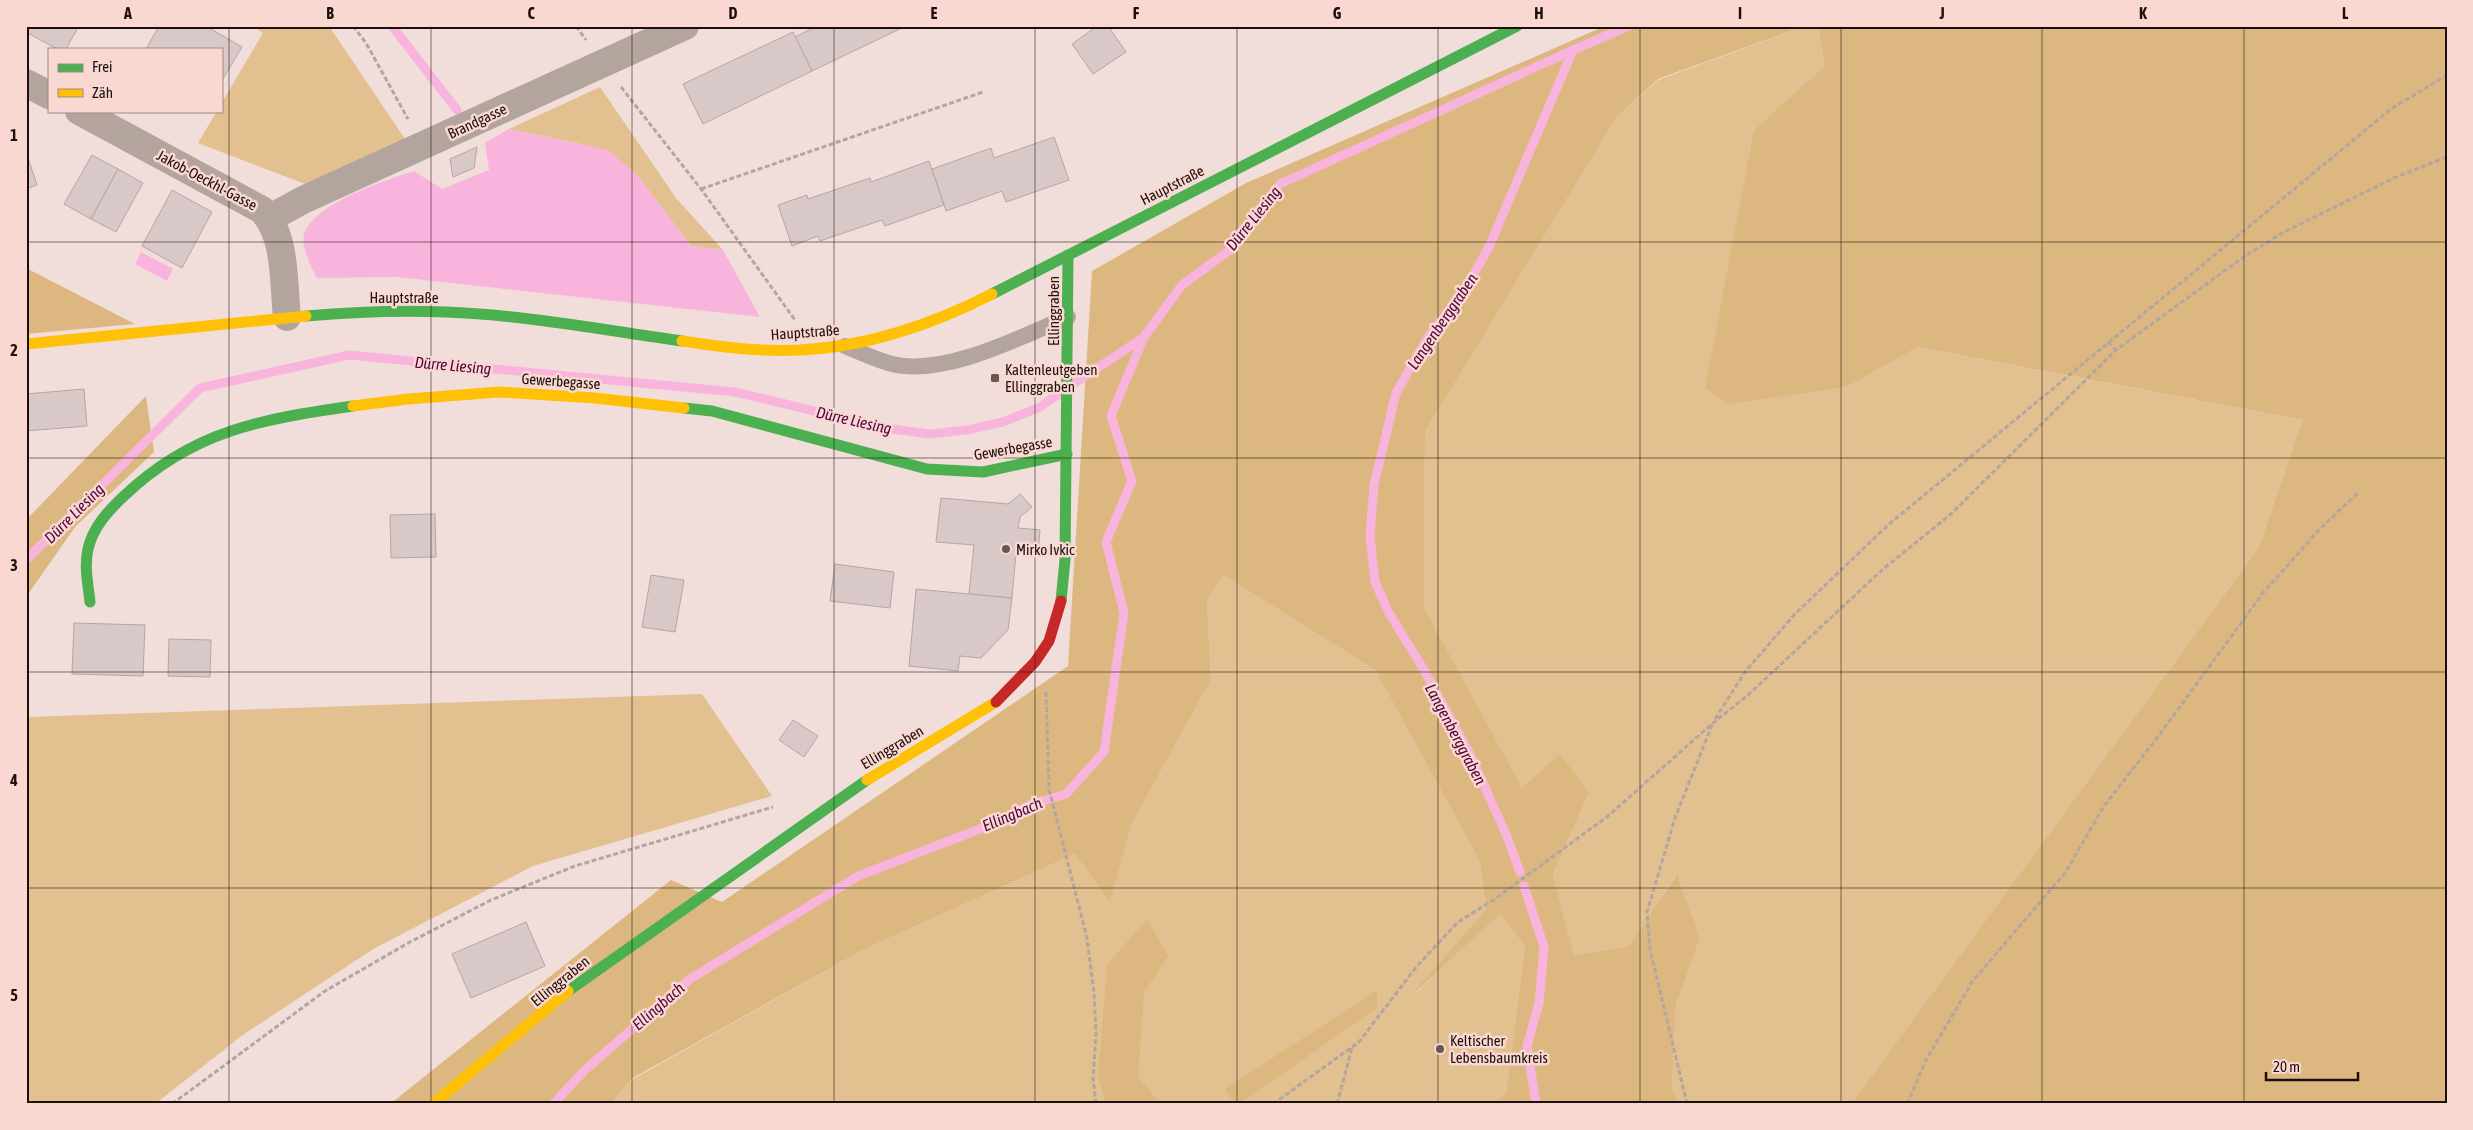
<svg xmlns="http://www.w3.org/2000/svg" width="2473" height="1130" font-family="'Asap Condensed',sans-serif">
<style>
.green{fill:#e2c08f}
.forest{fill:#dcb880}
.water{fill:#f8b4dc}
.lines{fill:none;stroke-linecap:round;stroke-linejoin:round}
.stream{stroke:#f8b4dc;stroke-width:9}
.building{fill:#d9c8c8;stroke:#b6a5a6}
.path{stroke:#b3a6a0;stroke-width:3;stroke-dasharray:5 2.5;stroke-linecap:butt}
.lane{stroke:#b3a59d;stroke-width:16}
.street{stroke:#b3a59d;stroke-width:28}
.fast{stroke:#4caf50;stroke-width:11}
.slow{stroke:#ffc107;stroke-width:11}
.jam{stroke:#c62828;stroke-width:11}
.grid{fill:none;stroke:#1d0f0c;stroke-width:1;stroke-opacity:0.55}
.poi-dot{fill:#675754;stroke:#fad8d2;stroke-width:2}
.labels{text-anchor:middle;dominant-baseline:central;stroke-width:5;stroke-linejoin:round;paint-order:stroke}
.street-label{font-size:15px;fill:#1d0f0c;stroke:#fad8d2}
.poi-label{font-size:15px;fill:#1d0f0c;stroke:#fad8d2;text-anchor:start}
.water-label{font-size:16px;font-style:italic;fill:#530340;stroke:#fad8d2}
.neatline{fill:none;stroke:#1d0f0c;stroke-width:2}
.grid-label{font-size:16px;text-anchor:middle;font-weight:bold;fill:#1d0f0c}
</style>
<rect width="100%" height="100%" fill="#f1dedb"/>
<g class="green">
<path d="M252 26H329L407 142 313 187 198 143 217 111H221V104L263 33Z"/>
<path d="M1805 26H1818L1826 66 1754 130 1845 387 1916 347 2302 420 2259 547 1851 1104H1678L1672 1087 1676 1005 1700 939 1676 876 1628 946 1574 957 1553 874 1589 793 1522 789 1424 607 1425 432 1617 117 1658 80Z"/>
<path d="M600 87 676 198 723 250 691 246 638 176 585 145 509 129Z"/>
<path d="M1223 575 1375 670 1480 862 1486 909 1413 995 1501 912 1525 947 1506 1092 1495 1104H611L633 1079 863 950 1075 854 1110 901 1132 824 1211 680 1207 601Z"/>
<path d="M702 694 772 796 533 866 375 948 244 1034 155 1104H26V717Z"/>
</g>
<g class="forest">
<path d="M1605 26H1805L1658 79 1617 117 1425 432 1424 607 1522 788 1560 754 1589 793 1553 874 1574 956 1628 946 1677 875 1700 939 1676 1005 1672 1087 1678 1104H1495L1506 1092 1525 947 1501 913 1408 999 1486 909 1480 862 1375 670 1223 575 1207 601 1211 680 1132 824 1110 902 1075 854 863 950 633 1078 611 1104H390L671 880 722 902 1068 666 1092 271 1246 183Z"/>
<path d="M1818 26H2447V1104H1851L2259 547 2302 420 1917 347 1846 387 1727 404 1705 388 1754 130 1825 66Z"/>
<path d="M26 268 135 324 26 334Z"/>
<path d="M146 396 154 452 75 527 26 597V520Z"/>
<path d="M1147 919 1168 956 1144 992 1138 1077 1161 1104H1106L1098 1078 1107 965Z"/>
<path d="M1377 990V1008L1239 1104H1235L1225 1089Z"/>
</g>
<g class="water">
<path d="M509 129 608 150 638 176 691 246 723 250 760 317 397 277 317 278C311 266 301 248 304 235 312 204 386 180 414 171L442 189 489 170 485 143Z"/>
<path d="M141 252 173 269 167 281 135 264Z"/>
</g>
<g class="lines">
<g class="stream">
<path d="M392 26 457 110"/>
<path d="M1072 385 1144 337 1182 285 1234 247 1280 184 1573 50 1629 26"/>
<path d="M26 560 200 388 349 355 735 392 885 428 929 434 967 430 1003 422 1040 407 1062 392"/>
<path d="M1520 872 1506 834 1470 754 1424 670 1389 613 1375 582 1370 536 1374 485 1396 393 1428 337 1463 293 1489 247 1573 50"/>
<path d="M1524 886 1544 947 1539 1003 1527 1046 1536 1104"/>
<path d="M553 1104 586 1069 690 979 858 876 980 829 1032 804 1066 794 1104 752 1124 613 1106 542 1132 481 1111 416 1144 337"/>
</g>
</g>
<g class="building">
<path d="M26 26H79L66 49H57L26 32Z"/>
<path d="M159 26H206L242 47 221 82V49H146Z"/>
<path d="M817 26H906L812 71 795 37Z"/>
<path d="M1097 26H1108L1126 52 1093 74 1072 44Z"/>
<path d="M793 32 812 71 703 124 683 84Z"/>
<path d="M1054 137 1069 180 1006 202 1002 191 946 211 932 169 991 148 994 158Z"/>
<path d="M477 147 474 168 453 177 450 159Z"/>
<path d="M26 152 37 185 26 189Z"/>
<path d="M92 155 118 169 91 219 64 204Z"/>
<path d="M929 161 944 205 885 226 882 220 820 241 818 236 792 246 778 205 807 195 808 199 870 178 871 182Z"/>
<path d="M118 169 143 183 116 232 91 219Z"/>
<path d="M172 190 212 212 182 268 142 246Z"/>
<path d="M84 389 87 426 26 431V394Z"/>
<path d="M1020 494 1032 507 1020 517 1018 528 1040 530 1038 555 1016 553 1012 598 969 594 974 545 936 542 941 498 1008 504Z"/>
<path d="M435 514 436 557 391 558 390 515Z"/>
<path d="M835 564 894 572 890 608 830 601Z"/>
<path d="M651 575 684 580 675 632 642 627Z"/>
<path d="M916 589 1012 598 1008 630 981 658 960 656 958 671 909 666Z"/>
<path d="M74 623 145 625 143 676 72 674Z"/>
<path d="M169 639 211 640 210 677 168 676Z"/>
<path d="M793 720 818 736 804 757 779 740Z"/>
<path d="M526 922 545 966 471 998 452 954Z"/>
</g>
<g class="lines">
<g class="path">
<path d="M353 26 366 43 408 119"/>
<path d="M576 26 586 40"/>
<path d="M621 87 701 189 795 320"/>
<path d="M701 189 983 92"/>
<path d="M2108 342 2116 350"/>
<path d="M1046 692 1049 789 1087 938 1094 993 1096 1034 1093 1078 1096 1104"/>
<path d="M1715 719 1745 672 1794 615 1888 525 2391 109 2447 75"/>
<path d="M172 1104 325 991 410 942 491 900 575 866 773 807"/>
<path d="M1273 1104 1359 1042 1417 966 1458 922 1495 899 1608 816 1713 723 1748 695 1882 570 1951 514 2116 350 2245 256 2284 232 2394 178 2447 157"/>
<path d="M1337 1104 1352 1048"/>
<path d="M1687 1104 1650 949 1647 912 1675 818 1712 725"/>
<path d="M1907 1104 1926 1060 1972 982 2065 873 2104 806 2157 738 2263 593 2318 531 2359 492"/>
</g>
<path class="lane" d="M845 346C860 352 876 360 892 364 944 377 1020 337 1068 317"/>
<g class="street">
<path d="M26 83 49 95"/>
<path d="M79 111 262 210C287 237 283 282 287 317"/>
<path d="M270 218 303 200 685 26"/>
</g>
<g class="fast">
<path d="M992 294 1517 26"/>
<path d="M306 316C352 312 399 310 446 312 525 315 604 330 682 341"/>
<path d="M684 408 712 411 927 469 983 472 1067 454"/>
<path d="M1061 601 1065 560 1068 255"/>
<path d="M90 602C88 584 84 566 88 549 93 527 108 511 124 496 193 430 263 419 353 406"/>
<path d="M568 991 867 780"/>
</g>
<g class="slow">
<path d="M682 341C721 347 760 352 800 350 866 347 934 324 992 294"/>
<path d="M26 344 306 316"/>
<path d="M353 406 408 399 499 392 595 398 684 408"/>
<path d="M867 780 996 702"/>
<path d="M433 1104 568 991"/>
</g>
<path class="jam" d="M996 702 1035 662 1049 641 1061 601"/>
</g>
<path class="grid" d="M229 26V1104M431 26V1104M632 26V1104M834 26V1104M1035 26V1104M1237 26V1104M1438 26V1104M1640 26V1104M1841 26V1104M2042 26V1104M2244 26V1104M26 242H2447M26 458H2447M26 672H2447M26 888H2447"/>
<g class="poi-dot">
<rect x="990" y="373" width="10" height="10" rx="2.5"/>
<circle cx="1006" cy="549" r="5"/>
<circle cx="1440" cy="1049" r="5"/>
</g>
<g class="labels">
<g class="street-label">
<text transform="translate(477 121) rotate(-25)">Brandgasse</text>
<text transform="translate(207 180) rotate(28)">Jakob-Oeckhl-Gasse</text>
<text transform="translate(1172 185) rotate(-27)">Hauptstraße</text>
<text x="404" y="297">Hauptstraße</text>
<text transform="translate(1053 311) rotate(-90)">Ellinggraben</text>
<text transform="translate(805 332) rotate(-4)">Hauptstraße</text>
<text transform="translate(561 381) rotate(4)">Gewerbegasse</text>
<text transform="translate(1013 448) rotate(-10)">Gewerbegasse</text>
<text transform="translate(892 747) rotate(-31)">Ellinggraben</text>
<text transform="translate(560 981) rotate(-39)">Ellinggraben</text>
</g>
<g class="poi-label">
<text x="1005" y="369">Kaltenleutgeben<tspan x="1005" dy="17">Ellinggraben</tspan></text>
<text x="1016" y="549">Mirko Ivkic</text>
<text x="1450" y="1040">Keltischer<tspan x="1450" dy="17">Lebensbaumkreis</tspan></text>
</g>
<g class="water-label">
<text transform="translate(1253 218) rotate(-51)">Dürre Liesing</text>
<text transform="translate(1442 321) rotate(-56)">Langenberggraben</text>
<text transform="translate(453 365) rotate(5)">Dürre Liesing</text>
<text transform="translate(854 420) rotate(13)">Dürre Liesing</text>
<text transform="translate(74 513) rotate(-45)">Dürre Liesing</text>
<text transform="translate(1456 734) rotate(62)">Langenberggraben</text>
<text transform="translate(1012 814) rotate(-23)">Ellingbach</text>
<text transform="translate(658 1006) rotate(-41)">Ellingbach</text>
</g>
</g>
<rect width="2473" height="1130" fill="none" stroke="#fad8d2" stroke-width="55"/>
<rect x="48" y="48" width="175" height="65" fill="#fad8d2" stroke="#a28883"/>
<rect x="58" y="64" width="25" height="8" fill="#4caf50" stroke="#a28883"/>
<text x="92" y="72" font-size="15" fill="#1d0f0c">Frei</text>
<rect x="58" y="89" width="25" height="8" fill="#ffc107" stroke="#a28883"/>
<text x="92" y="98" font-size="15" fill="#1d0f0c">Zäh</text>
<path d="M2266 1072v8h92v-8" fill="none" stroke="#1d0f0c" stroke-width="2.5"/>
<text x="2273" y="1072" font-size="15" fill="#1d0f0c" stroke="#fad8d2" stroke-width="4" paint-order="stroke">20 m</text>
<rect x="28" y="28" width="2418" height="1074" class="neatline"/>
<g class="grid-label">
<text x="128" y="19">A</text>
<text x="330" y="19">B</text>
<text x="531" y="19">C</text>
<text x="733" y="19">D</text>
<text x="934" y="19">E</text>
<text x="1136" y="19">F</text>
<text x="1337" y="19">G</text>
<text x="1539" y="19">H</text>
<text x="1740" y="19">I</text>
<text x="1942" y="19">J</text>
<text x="2143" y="19">K</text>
<text x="2345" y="19">L</text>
<text x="14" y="141">1</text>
<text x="14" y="356">2</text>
<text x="14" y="571">3</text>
<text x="14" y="786">4</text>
<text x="14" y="1001">5</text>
</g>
</svg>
